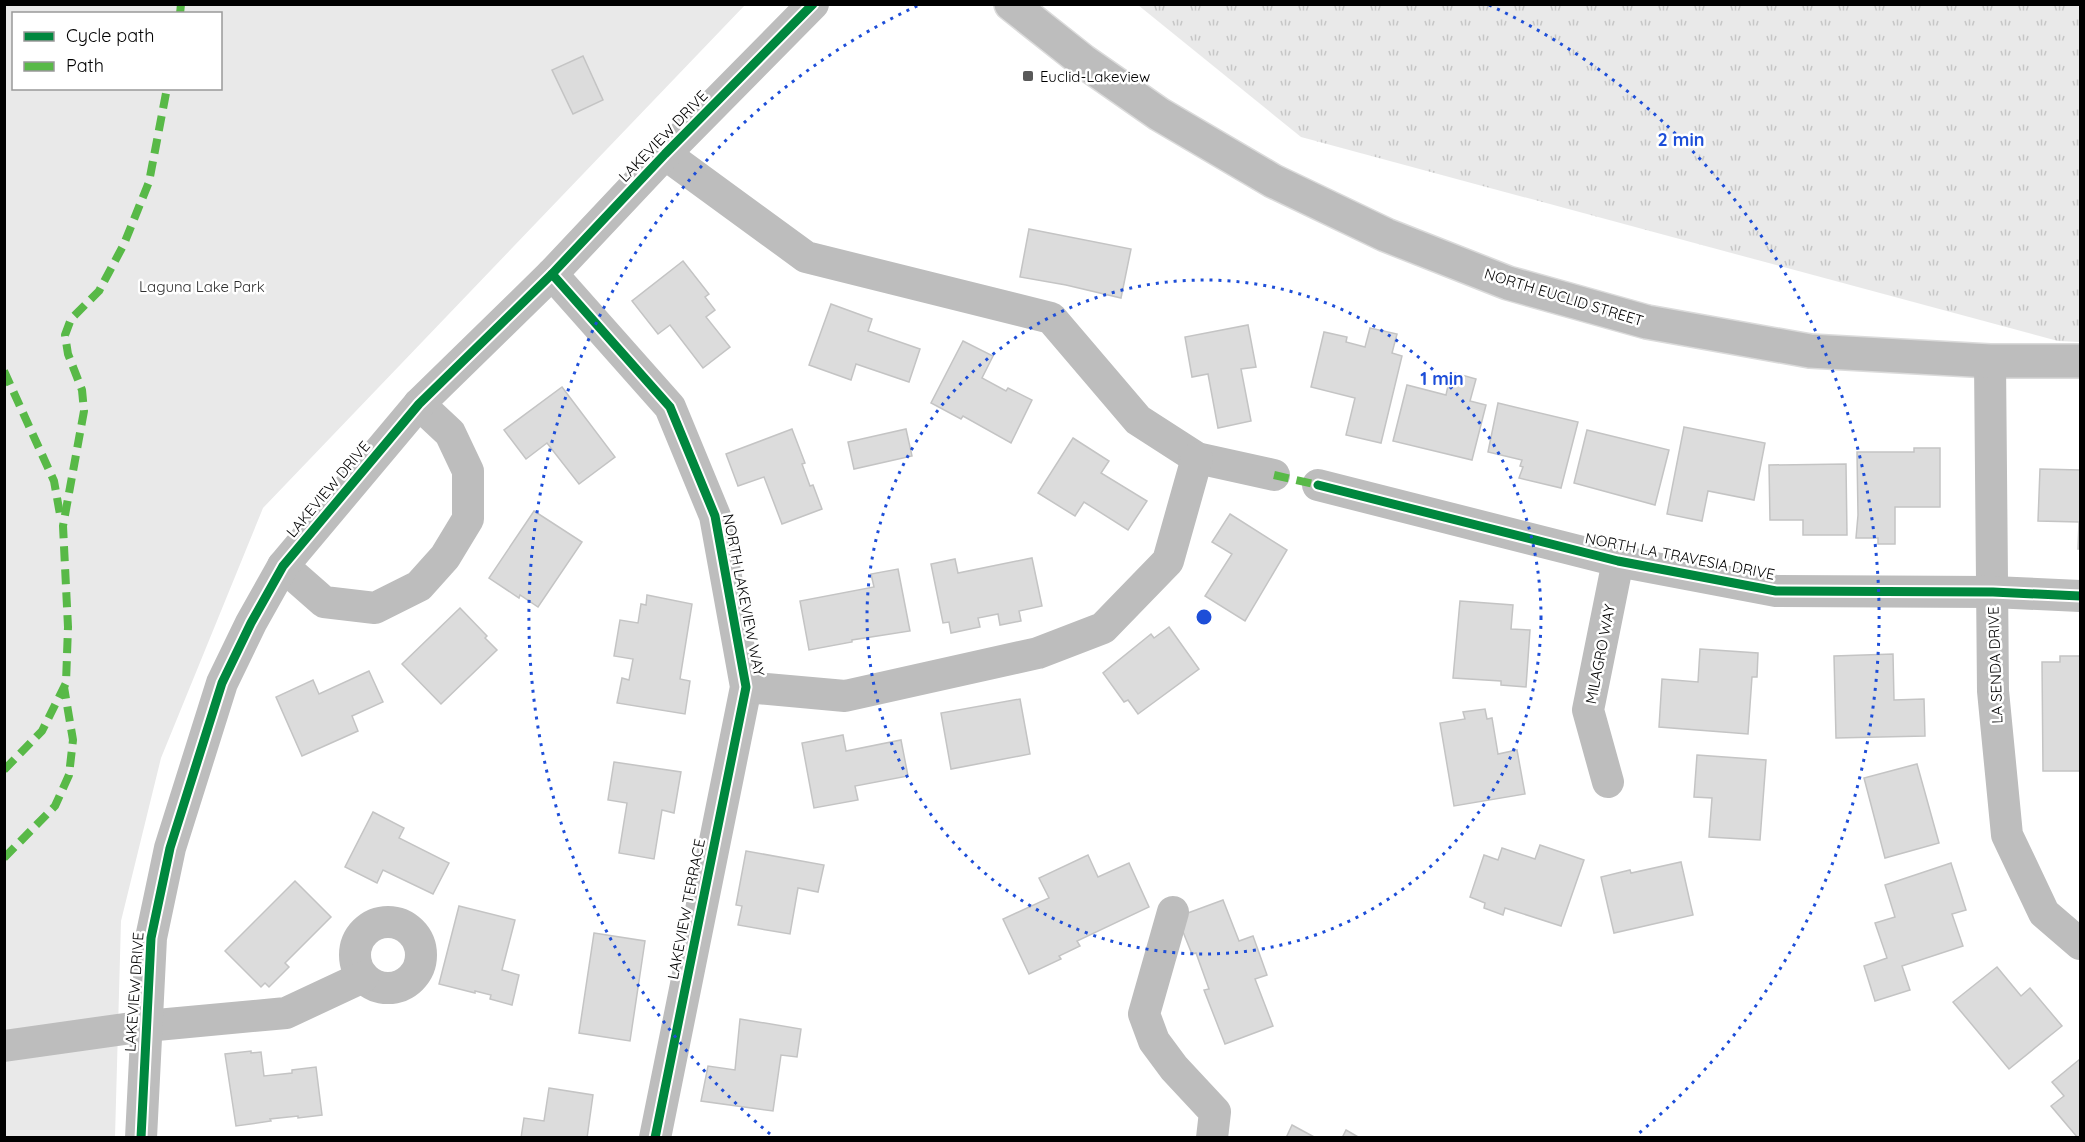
<svg xmlns="http://www.w3.org/2000/svg" width="2085" height="1142" font-family="Quicksand,sans-serif">
<style>
.grass{fill:url(#grass-tufts)}
.green{fill:#e9e9e9;fill-rule:evenodd}
.building{fill:#dcdcdc;stroke:#c4c4c4;stroke-width:1.5}
.lines{fill:none;stroke-linecap:round;stroke-linejoin:round}
.major-casing{stroke:#dbdbdb;stroke-width:36}
.minor{stroke:#bdbdbd;stroke-width:32}
.major{stroke:#bdbdbd;stroke-width:33}
.quiet{stroke:#58b947;stroke-width:8;stroke-dasharray:15 8;stroke-linecap:butt}
.cycleway-casing{stroke:#fff;stroke-width:13}
.cycleway{stroke:#00873e;stroke-width:9}
.ring{fill:none;stroke:#1d4ed8;stroke-width:3;stroke-dasharray:3 6}
.poi-dot{fill:#595959;stroke:#fff;stroke-width:2}
.labels{text-anchor:middle;dominant-baseline:central;stroke-width:5;stroke-linejoin:round;paint-order:stroke}
.poi-label{font-size:15px;fill:#000;stroke:#fff;text-anchor:start}
.street-label{font-size:15px;fill:#000;stroke:#fff}
.park-label{font-size:15px;fill:#2e2e2e;stroke:#fff}
.centre{fill:#1d4ed8;stroke:#fff;stroke-width:3}
.ring-label{font-size:18px;text-anchor:middle;font-weight:bold;fill:#1d4ed8;stroke:#fff;stroke-width:5;stroke-linejoin:round;paint-order:stroke}
</style>
<defs>
<pattern id="grass-tufts" width="24" height="20" patternUnits="userSpaceOnUse" patternTransform="scale(1.5)"><rect width="24" height="20" fill="#e9e9e9"/><path d="M3 7l-1-3M5 7V3M7 7l1-3M15 17l-1-3M17 17v-4M19 17l1-3" fill="none" stroke="#c6c6c6"/></pattern>
</defs>
<rect width="100%" height="100%" fill="#fff"/>
<path class="grass" d="M1138 5H2080V342L2058 341 1301 137Z"/>
<path class="green" d="M5 5H745L263 508 161 758 121 921 115 1137 5 1138ZM14 14H220V88H14Z"/>
<g class="building">
<path d="M583 56 603 100 573 114 552 70Z"/>
<path d="M1029 229 1131 249 1121 298 1066 285 1020 277Z"/>
<path d="M683 261 709 294 705 297 715 310 706 317 730 347 703 368 670 325 658 334 632 301Z"/>
<path d="M831 304 872 319 868 331 920 349 909 382 856 364 851 380 809 365Z"/>
<path d="M1248 325 1256 367 1241 369 1251 421 1218 428 1208 374 1192 377 1185 337Z"/>
<path d="M1370 328 1397 334 1392 353 1402 356 1381 443 1346 435 1355 398 1311 387 1324 332 1347 337 1346 342 1365 347Z"/>
<path d="M963 341 993 356 982 378 1006 391 1008 388 1032 400 1011 443 963 416 961 419 931 403Z"/>
<path d="M1451 372 1476 379 1470 401 1486 405 1472 460 1393 441 1407 385 1446 395Z"/>
<path d="M562 387 615 457 579 484 547 443 526 459 504 430Z"/>
<path d="M1498 403 1578 422 1561 488 1519 478 1523 467 1520 466 1522 460 1488 452Z"/>
<path d="M1684 427 1765 443 1754 500 1708 491 1702 521 1667 514Z"/>
<path d="M792 429 805 463 802 464 810 486 813 485 822 509 782 524 764 477 738 486 726 454Z"/>
<path d="M906 429 912 456 854 469 848 442Z"/>
<path d="M1587 430 1669 450 1655 505 1574 483Z"/>
<path d="M1073 438 1109 461 1101 473 1147 501 1128 530 1084 502 1075 516 1038 493Z"/>
<path d="M1914 448H1940V507H1895V544H1878V538H1856L1858 515 1857 452H1914Z"/>
<path d="M1846 464 1847 535H1803V520H1770L1769 465Z"/>
<path d="M2040 469 2080 470V549H2078L2079 522 2038 521Z"/>
<path d="M534 511 582 542 538 607 520 595 519 598 489 578Z"/>
<path d="M1230 514 1287 550 1245 621 1205 596 1232 554 1212 542Z"/>
<path d="M1032 558 1042 606 1019 611 1021 621 1000 625 998 614 978 618 980 627 951 633 949 622 943 623 931 564 955 559 958 573Z"/>
<path d="M898 569 910 631 852 640V642L809 650 800 601 874 587 871 574Z"/>
<path d="M647 595 692 604 680 679 690 681 685 714 617 703 622 678 629 680 633 659 614 656 620 620 638 623 641 604 646 605Z"/>
<path d="M1460 601 1513 605 1511 629 1530 630 1526 687 1501 685V681L1453 678Z"/>
<path d="M460 608 487 636 485 638 497 650 441 704 402 664Z"/>
<path d="M1169 627 1199 669 1138 714 1128 700 1124 702 1103 673 1151 634 1154 638Z"/>
<path d="M1700 649 1758 653 1757 677H1752L1748 734 1659 727 1662 679 1698 682Z"/>
<path d="M1893 654 1894 700 1924 699 1925 736 1836 738 1834 656Z"/>
<path d="M2060 656H2080V771H2043L2042 662H2060Z"/>
<path d="M369 671 383 702 352 716 358 731 302 756 276 697 313 680 319 694Z"/>
<path d="M1020 699 1030 754 951 769 941 713Z"/>
<path d="M1485 709 1487 719 1492 718 1498 754 1517 750 1525 794 1454 806 1440 723 1465 719 1463 712Z"/>
<path d="M843 735 846 751 901 740 908 776 855 786 858 800 814 808 802 743Z"/>
<path d="M1697 755 1766 760 1760 840 1709 837 1712 798 1694 797Z"/>
<path d="M614 762 681 772 674 813 662 810 654 859 619 853 627 803 608 800Z"/>
<path d="M1917 764 1939 843 1885 858 1864 778Z"/>
<path d="M373 812 404 828 399 838 449 863 433 894 383 870 377 883 345 867Z"/>
<path d="M1540 845 1584 860 1561 926 1505 908 1503 915 1484 908 1485 903 1470 897 1484 855 1498 860 1502 848 1535 859Z"/>
<path d="M746 851 824 865 818 892 798 888 790 934 738 925 742 906 736 905Z"/>
<path d="M1088 855 1098 877 1129 863 1149 907 1077 941 1080 946 1059 956 1061 959 1029 974 1003 919 1049 898 1039 878Z"/>
<path d="M1681 862 1693 915 1614 933 1601 877 1630 870 1631 873Z"/>
<path d="M1951 863 1966 910 1952 914 1963 946 1902 966 1910 990 1875 1001 1864 966 1887 958 1875 923 1895 917 1885 885Z"/>
<path d="M295 881 331 917 285 963 289 967 269 987 265 983 261 987 225 951Z"/>
<path d="M1223 900 1239 941 1253 936 1267 975 1255 979 1273 1026 1225 1044 1204 990 1209 989 1196 953 1192 954 1177 917Z"/>
<path d="M459 906 515 920 502 970 519 975 512 1005 490 999 491 995 475 991V993L439 984Z"/>
<path d="M594 933 645 941 630 1041 579 1033Z"/>
<path d="M1997 967 2021 996 2030 988 2062 1026 2009 1069 1953 1002Z"/>
<path d="M740 1019 801 1029 797 1057 781 1055 773 1111 701 1101 708 1066 735 1070Z"/>
<path d="M251 1051V1053L261 1052 264 1076 292 1073V1070L316 1067 322 1115 298 1118V1116L270 1119 271 1121 236 1126 225 1054Z"/>
<path d="M2080 1059V1138H2078L2051 1106 2064 1096 2052 1082Z"/>
<path d="M549 1088 593 1095 587 1138H521L524 1118 544 1121Z"/>
<path d="M1292 1125 1316 1138H1286Z"/>
<path d="M1346 1130 1360 1138H1342Z"/>
</g>
<g class="lines">
<g class="major-casing">
<path id="major" d="M1011 4 1083 61 1159 114 1273 181 1386 235 1508 283 1647 322 1810 351 1990 361H2080"/>
</g>
<g class="minor">
<path d="M665 154 806 257 1051 318 1138 420 1197 458 1274 475"/>
<path d="M552 274 670 407 715 516 746 687 655 1138"/>
<path d="M1990 361 1993 691 2007 835 2044 913 2080 944"/>
<path d="M1318 485 1618 561 1776 591 1993 592 2080 596"/>
<path d="M283 566 324 602 375 608 419 586 445 557 468 519V471L450 433 419 404"/>
<path d="M746 687 845 696 1038 653 1103 628 1168 561 1197 458"/>
<path d="M1608 782 1588 710 1618 561"/>
<path d="M1173 912 1144 1014 1154 1041 1174 1068 1215 1112 1212 1138"/>
<circle cx="388" cy="955" r="33"/>
<path d="M4 1046 146 1026 286 1013 363 977"/>
<path d="M141 1138 151 938 170 848 222 683 251 623 283 566 419 404 552 274 665 154 813 4"/>
</g>
<use href="#major" class="major"/>
<g class="quiet">
<path d="M180 14 181 4"/>
<path d="M4 371 54 481 61 520"/>
<path d="M1274 475 1318 485"/>
<path d="M4 770 42 731 66 683 68 627 63 526 84 411 82 390 68 354 65 335 71 319 99 291 124 244 149 182 167 88"/>
<path d="M4 858 55 806 69 775 73 740 64 687"/>
</g>
<g class="cycleway-casing">
<g id="cycleway">
<path d="M552 274 670 407 715 516 746 687 655 1138"/>
<path d="M1318 485 1618 561 1776 591 1993 592 2080 596"/>
<path d="M141 1138 151 938 170 848 222 683 251 623 283 566 419 404 552 274 665 154 813 4"/>
</g>
</g>
<use href="#cycleway" class="cycleway"/>
</g>
<g class="ring">
<circle cx="1204" cy="617" r="337"/>
<path d="M770 1134A675 675 0 0 1 919 5M1489 5A675 675 0 0 1 1638 1134"/>
</g>
<rect class="poi-dot" x="1022" y="70" width="12" height="12" rx="3"/>
<g class="labels">
<g class="poi-label">
<text x="1040" y="76">Euclid-Lakeview</text>
</g>
<g class="street-label">
<text transform="translate(663 136) rotate(-46)">LAKEVIEW DRIVE</text>
<text transform="translate(1564 297) rotate(17)">NORTH EUCLID STREET</text>
<text transform="translate(328 489) rotate(-50)">LAKEVIEW DRIVE</text>
<text transform="translate(1680 556) rotate(11)">NORTH LA TRAVESIA DRIVE</text>
<text transform="translate(744 595) rotate(79)">NORTH LAKEVIEW WAY</text>
<text transform="translate(1600 654) rotate(-79)">MILAGRO WAY</text>
<text transform="translate(1995 665) rotate(-92)">LA SENDA DRIVE</text>
<text transform="translate(686 909) rotate(-79)">LAKEVIEW TERRACE</text>
<text transform="translate(134 992) rotate(-86)">LAKEVIEW DRIVE</text>
</g>
<g class="park-label">
<text x="202" y="286">Laguna Lake Park</text>
</g>
</g>
<circle cx="1204" cy="617" r="9" class="centre"/>
<g class="ring-label">
<text x="1681" y="146">2 min</text>
<text x="1442" y="385">1 min</text>
</g>
<rect width="2085" height="1142" fill="none" stroke="#000000" stroke-width="12"/>
<rect x="12" y="12" width="210" height="78" fill="#ffffff" stroke="#999999" stroke-width="1.5"/>
<rect x="24" y="32" width="30" height="9" fill="#00873e" stroke="#999999" stroke-width="1.5"/>
<text x="66" y="42" font-size="18" fill="#000000">Cycle path</text>
<rect x="24" y="62" width="30" height="9" fill="#58b947" stroke="#999999" stroke-width="1.5"/>
<text x="66" y="72" font-size="18" fill="#000000">Path</text>
</svg>
